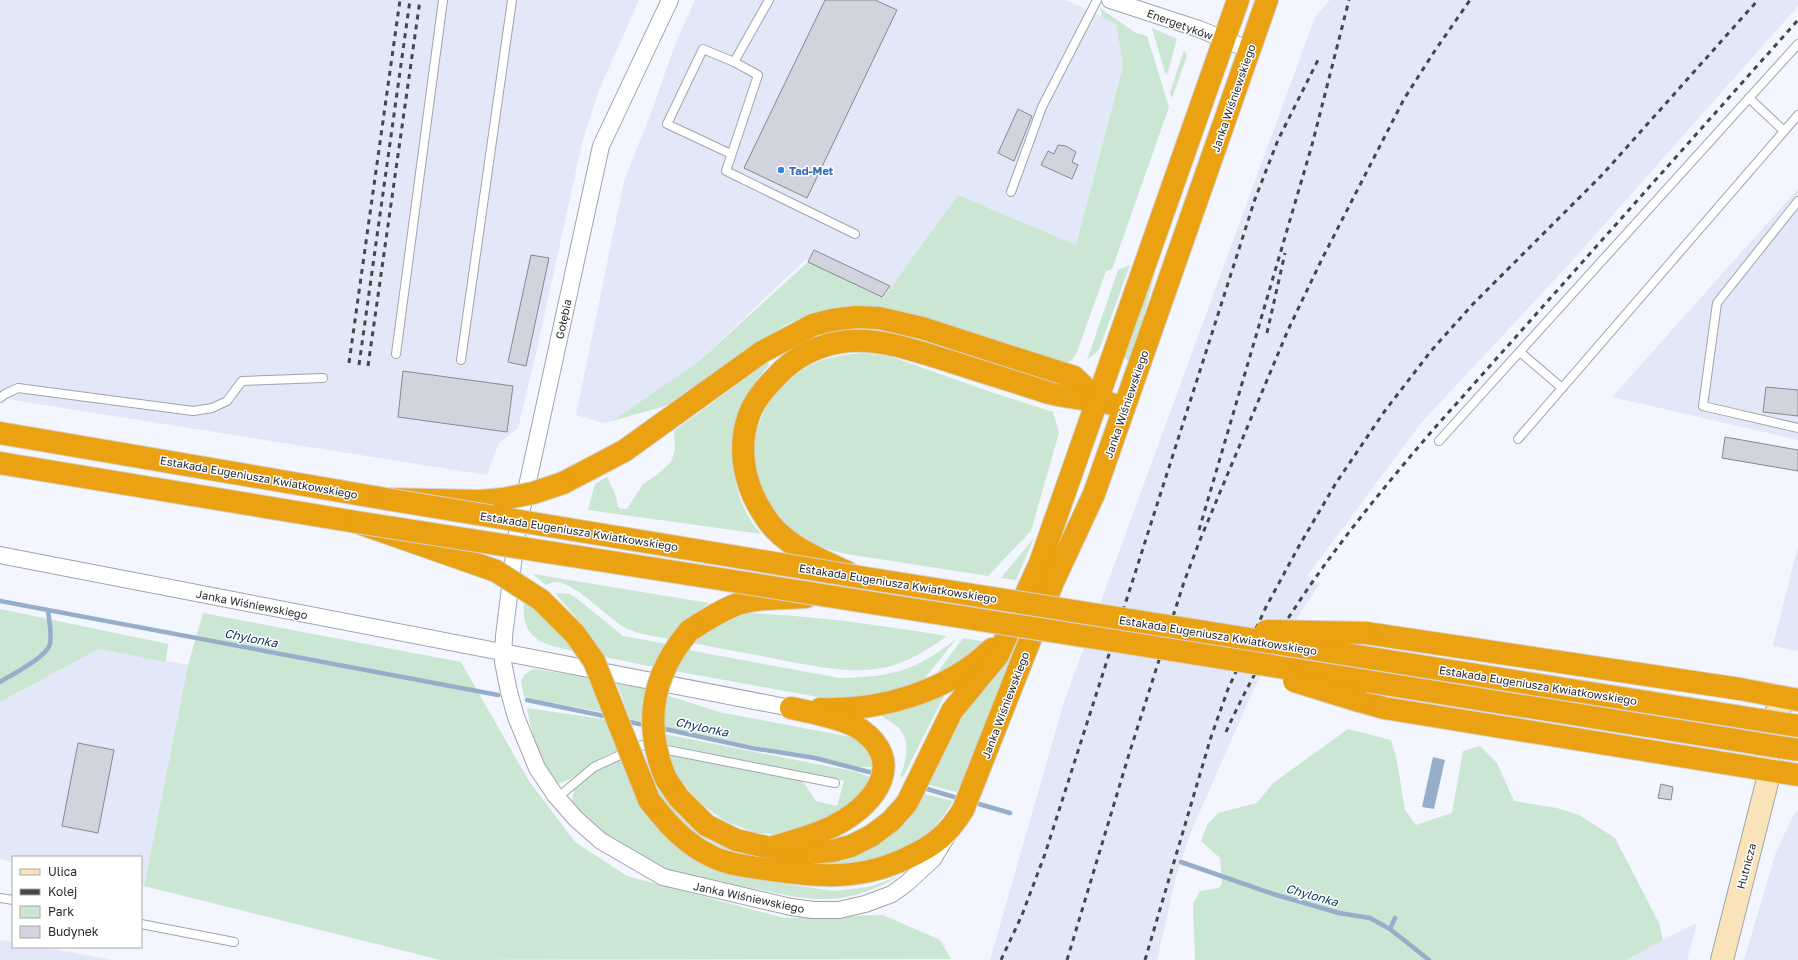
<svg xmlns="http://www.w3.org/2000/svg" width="1798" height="960" font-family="'Golos Text',sans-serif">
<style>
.built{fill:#e3e8f8}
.green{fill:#cbe6d2}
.water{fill:#96aeca}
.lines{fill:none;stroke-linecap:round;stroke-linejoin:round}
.stream{stroke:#96aeca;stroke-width:4.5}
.building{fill:#d1d4dd;stroke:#858890}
.lane-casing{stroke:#a1a4ac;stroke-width:10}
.street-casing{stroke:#a1a4ac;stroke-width:18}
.secondary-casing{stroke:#a1a4ac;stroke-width:24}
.highway-casing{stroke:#d4d4d5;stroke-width:24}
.lane{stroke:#fff;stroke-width:8}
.street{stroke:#fff;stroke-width:16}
.secondary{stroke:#f9e3b8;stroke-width:22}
.highway{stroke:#eaa112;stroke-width:22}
.rail{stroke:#46474b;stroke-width:3;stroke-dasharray:5 5;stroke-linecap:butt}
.highway-bridge-casing{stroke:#d4d4d5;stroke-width:24;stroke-linecap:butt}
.highway-bridge{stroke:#eaa112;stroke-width:22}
.shop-dot{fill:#3f7fe0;stroke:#fff;stroke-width:1.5}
.labels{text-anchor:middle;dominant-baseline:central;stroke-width:3;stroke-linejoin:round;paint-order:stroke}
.street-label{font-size:11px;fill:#27282b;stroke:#fff}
.shop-label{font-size:11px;font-weight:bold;fill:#366cbe;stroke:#fff;text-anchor:start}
.water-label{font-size:12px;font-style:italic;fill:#0f3258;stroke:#fff}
</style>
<rect width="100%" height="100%" fill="#f3f5ff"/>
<g class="built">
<path d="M0 0H639L599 90 582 143 537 349 518 428 499 443 487 475 0 398Z"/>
<path d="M695 0H1066L1116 23 1123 66 1076 245 958 195 883 298 806 259 698 362 612 421 603 423 576 415 624 181 654 105 674 47Z"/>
<path d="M1330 0H1798V6L1573 260 1421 423 1307 576 1319 585 1272 655 1252 693 1190 834 1176 877 1157 960H990L1064 702 1315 17Z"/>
<path d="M1798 189V440L1612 397Z"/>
<path d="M1798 546V651L1773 646Z"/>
<path d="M99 649 188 665 144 886H141V857H13V862L0 859V702Z"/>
<path d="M1798 811V960H1744L1776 852 1794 814Z"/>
<path d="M1697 923 1687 960H1626L1669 937Z"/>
<path d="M0 940 13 942V947H41L113 960H0Z"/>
</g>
<g class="green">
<path d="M1100 8 1136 33 1147 36 1169 107 1112 269 1106 271 1077 352 1071 361 1066 363 881 307 846 308 812 314 785 325 678 400 662 407 612 421 698 362 808 262 883 298 958 195 1076 245 1123 66 1116 24 1102 17Z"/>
<path d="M1152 28 1177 39 1167 75 1165 73Z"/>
<path d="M1184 50 1187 56 1172 98 1170 93Z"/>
<path d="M1130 265 1099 350 1087 360 1118 270Z"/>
<path d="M1157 265 1133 358 1128 361 1123 355Z"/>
<path d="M862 353 889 356 988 391 1053 412 1059 433 1031 531 988 576C956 571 924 566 892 561 861 556 822 553 796 535 786 528 780 520 774 510 737 459 755 396 809 366 825 357 844 355 862 353Z"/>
<path d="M768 362 769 365C727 410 719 487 761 534L588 510 595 484 607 477 616 496 618 507 622 509H627L643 484 658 474 671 462 675 450 674 431Z"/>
<path d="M1034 538 1016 580 1001 578Z"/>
<path d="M533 574 709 603 679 626 669 639C656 636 642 635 630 630 608 621 579 583 555 582 553 582 549 584 546 585Z"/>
<path d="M555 593 569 594 575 597 623 636 666 644 653 667 605 657 587 630Z"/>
<path d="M524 599H529L577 652C544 644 520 642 524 599Z"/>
<path d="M0 609 168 644 166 662 99 649 0 702Z"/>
<path d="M203 613 461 662 529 781 575 842 627 876 784 918 883 915 940 940 951 959 441 960 144 886 188 665Z"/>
<path d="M743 613C811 615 879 625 947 636 929 649 908 662 887 667 851 675 816 666 781 660 752 654 722 649 693 643L721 620Z"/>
<path d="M957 638 922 682 868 697 837 699 818 697 675 671 688 650 840 678C892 677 916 671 957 638Z"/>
<path d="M963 638 987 642 928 685Z"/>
<path d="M1009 645 1016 646 968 771 956 792 923 783 938 749Z"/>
<path d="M534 669 593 678 606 713 524 697 521 681 525 674Z"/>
<path d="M617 684 647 687 643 722 630 719Z"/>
<path d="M942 694 944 696 903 777 900 776C907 761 911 740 898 727 893 723 887 720 882 716V713Z"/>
<path d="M666 695 719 712 851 737 864 742 872 749 875 767H857L664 727 663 709Z"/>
<path d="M527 708 609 720 619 751C595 757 581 778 557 784 540 761 532 737 527 708Z"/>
<path d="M1348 729 1391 740 1397 761 1405 810 1416 825 1452 813 1463 751 1480 746 1497 763 1514 801 1557 808 1579 815 1615 838 1659 923 1663 940 1626 960H1195L1193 904 1200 891 1219 888 1222 883 1220 858 1201 841 1207 825 1218 813 1257 803 1273 783Z"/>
<path d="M664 734 857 772 872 778 870 786 834 820 784 835 757 833 725 821 697 801 675 772 667 752 798 779 804 783 816 801 837 806 844 781 666 744Z"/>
<path d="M621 758 718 869 745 878 834 891 869 887 902 875C881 886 863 895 840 898 812 902 783 894 756 889 716 882 676 876 639 858 611 846 592 825 571 804L575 787 596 770Z"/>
<path d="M648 769 652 772 686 820 819 861 920 793 953 801 944 815 932 830 907 847 889 858 844 868 746 857 722 848 694 832 674 814 658 793 648 774Z"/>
</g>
<path class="water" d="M1433 757 1445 760 1434 809 1422 807Z"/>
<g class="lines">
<g class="stream">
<path d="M0 601 498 695"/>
<path d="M0 682C11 675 47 657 50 644 52 633 49 621 48 610"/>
<path d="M527 700 609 717"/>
<path d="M625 721 649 726"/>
<path d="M660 728 752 748 815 758 873 773"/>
<path d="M924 788 954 797"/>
<path d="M979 804 1010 813"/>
<path d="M1181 862 1273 894 1339 913 1370 918 1390 929 1429 960"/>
<path d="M1390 929 1395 918"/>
</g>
</g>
<g class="building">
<path d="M825 0H875L897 10 807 198 744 168Z"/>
<path d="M1018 109 1032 116 1014 161 998 153Z"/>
<path d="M1058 145 1066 146 1076 152 1072 162 1078 165 1072 179 1041 165 1048 151 1054 154Z"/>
<path d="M814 250 890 286 882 297 808 262Z"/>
<path d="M531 255 549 258 526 366 508 362Z"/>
<path d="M403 371 513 386 507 432 398 417Z"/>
<path d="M1766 387 1798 390V416L1763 412Z"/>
<path d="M1725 437 1798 450V471L1722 458Z"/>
<path d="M78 743 114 750 98 833 62 826Z"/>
<path d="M1661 784 1673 787 1671 800 1658 798Z"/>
</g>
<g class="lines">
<g class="lane-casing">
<g id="lane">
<path d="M769 0 734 62 758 75 726 171 855 234"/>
<path d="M1749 98 1784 131"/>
<path d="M731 154 667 124 703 49 734 62"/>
<path d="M1011 192 1042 107 1097 0"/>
<path d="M1798 201 1717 303 1703 406 1798 428"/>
<path d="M1520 352 1562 388"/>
<path d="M396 354 443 0"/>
<path d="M461 360 512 0"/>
<path d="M0 398 5 394 18 388 193 411 212 408 227 401 242 381 323 378"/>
<path d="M1518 439 1798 115"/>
<path d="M1439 441 1798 44"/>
<path d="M557 798 594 767 642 745 835 783"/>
<path d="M0 898 13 900"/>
<path d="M141 924 234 942"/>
</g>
</g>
<g class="street-casing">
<g id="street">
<path d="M670 0 601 146 517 532 504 636 503 662 509 692 516 717 537 768 555 795 576 819 601 841 663 877 791 907 813 910H839L865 904 892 894 907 883 933 859 947 836"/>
<path d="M1110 0 1199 29 1250 50"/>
<path d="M0 555C263 607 527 656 791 708"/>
</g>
</g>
<g class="secondary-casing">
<path id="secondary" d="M1722 960 1770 771C1762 740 1766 724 1786 699"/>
</g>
<g class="highway-casing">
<g id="highway">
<path d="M0 433 386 499 480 501 503 499"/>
<path d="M0 463 356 522 496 571"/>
<path d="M563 483 624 451 762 352 813 325 832 320 856 317 879 318 922 328 1074 377 1098 400"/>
<path d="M847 572C817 558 782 545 764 515 744 485 737 449 749 415 754 401 765 388 775 378 793 357 821 343 849 341 884 339 916 351 949 361 982 372 1016 382 1049 393 1070 399 1091 398 1112 404"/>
<path d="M689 631C704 621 718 612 735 605 757 597 783 599 806 597"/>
<path d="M1366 633 1740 689 1798 700"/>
<path d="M1359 701 1384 708 1427 715 1798 775"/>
<path d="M820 709C881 711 947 692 992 649"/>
<path d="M666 779 679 798 706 825 736 840 788 852 810 853 832 851 851 846 871 836 891 821 907 803 952 711 998 655 1040 563 1238 0"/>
<path d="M649 800C666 822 683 842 709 855 725 864 746 866 764 869 817 877 861 881 909 857 935 845 948 834 963 810L1053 582 1094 494 1267 0"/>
<path d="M776 846C797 840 820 834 839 823 877 802 906 761 860 729 844 718 810 712 791 708"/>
</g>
</g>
<use href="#lane" class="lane"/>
<use href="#street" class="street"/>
<use href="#secondary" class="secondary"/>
<use href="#highway" class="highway"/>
<g class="rail">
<path d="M1267 333 1285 253"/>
<path d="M349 363 400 0"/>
<path d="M359 365 410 0"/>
<path d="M368 366 420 0"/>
<path d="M1199 530 1312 145 1349 0"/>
<path d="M1226 732C1276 620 1353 523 1432 431L1798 20"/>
<path d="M1001 960 1022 915 1045 854 1255 199 1278 140 1320 56"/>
<path d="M1067 960 1130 751 1184 582 1200 540 1288 330 1322 259 1404 99 1434 52 1470 0"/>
<path d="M1145 960 1211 737 1228 689 1266 607 1299 546 1336 483 1384 412 1431 351 1472 305 1602 175 1758 0"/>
</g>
<g class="highway-bridge-casing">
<g id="highway-bridge">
<path d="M386 499 859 577 1798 726"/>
<path d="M503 499 533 493 563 483"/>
<path d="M356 522 1166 649 1798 750"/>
<path d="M496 571 541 600 575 634 594 661 649 800"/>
<path d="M1266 631 1366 633"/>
<path d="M1294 681 1359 701"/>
<path d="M666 779C643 725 651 676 689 631"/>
</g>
</g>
<use href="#highway-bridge" class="highway-bridge"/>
</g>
<circle class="shop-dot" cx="781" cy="170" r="4"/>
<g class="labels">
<g class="street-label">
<text transform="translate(1180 24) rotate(20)">Energetyków</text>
<text transform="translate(1233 98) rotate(-71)">Janka Wiśniewskiego</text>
<text transform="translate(563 319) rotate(-78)">Gołębia</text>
<text transform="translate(1126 404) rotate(-71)">Janka Wiśniewskiego</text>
<text transform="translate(259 477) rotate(10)">Estakada Eugeniusza Kwiatkowskiego</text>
<text transform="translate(579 531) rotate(9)">Estakada Eugeniusza Kwiatkowskiego</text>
<text transform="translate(898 583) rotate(9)">Estakada Eugeniusza Kwiatkowskiego</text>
<text transform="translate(252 604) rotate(11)">Janka Wiśniewskiego</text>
<text transform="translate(1218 635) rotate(9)">Estakada Eugeniusza Kwiatkowskiego</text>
<text transform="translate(1538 685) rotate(9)">Estakada Eugeniusza Kwiatkowskiego</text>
<text transform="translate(1005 705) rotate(-69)">Janka Wiśniewskiego</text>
<text transform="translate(1746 866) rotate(-75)">Hutnicza</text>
<text transform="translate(749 897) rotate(12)">Janka Wiśniewskiego</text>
</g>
<g class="shop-label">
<text x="789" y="170">Tad-Met</text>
</g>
<g class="water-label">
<text transform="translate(251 638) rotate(11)">Chylonka</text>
<text transform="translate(702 727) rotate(12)">Chylonka</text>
<text transform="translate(1312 895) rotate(16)">Chylonka</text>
</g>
</g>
<rect x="12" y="856" width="130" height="92" fill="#ffffff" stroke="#a9a9aa"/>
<rect x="20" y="869" width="20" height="6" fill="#f9e3b8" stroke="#a9a9aa"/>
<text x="48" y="876" font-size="12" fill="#27282b">Ulica</text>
<rect x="20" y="889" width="20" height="6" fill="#46474b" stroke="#a9a9aa"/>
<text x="48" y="896" font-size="12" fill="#27282b">Kolej</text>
<rect x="20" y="906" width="20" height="12" fill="#cbe6d2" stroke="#a9a9aa"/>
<text x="48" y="916" font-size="12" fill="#27282b">Park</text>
<rect x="20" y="926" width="20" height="12" fill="#d1d4dd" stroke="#a9a9aa"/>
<text x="48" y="936" font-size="12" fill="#27282b">Budynek</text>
</svg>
